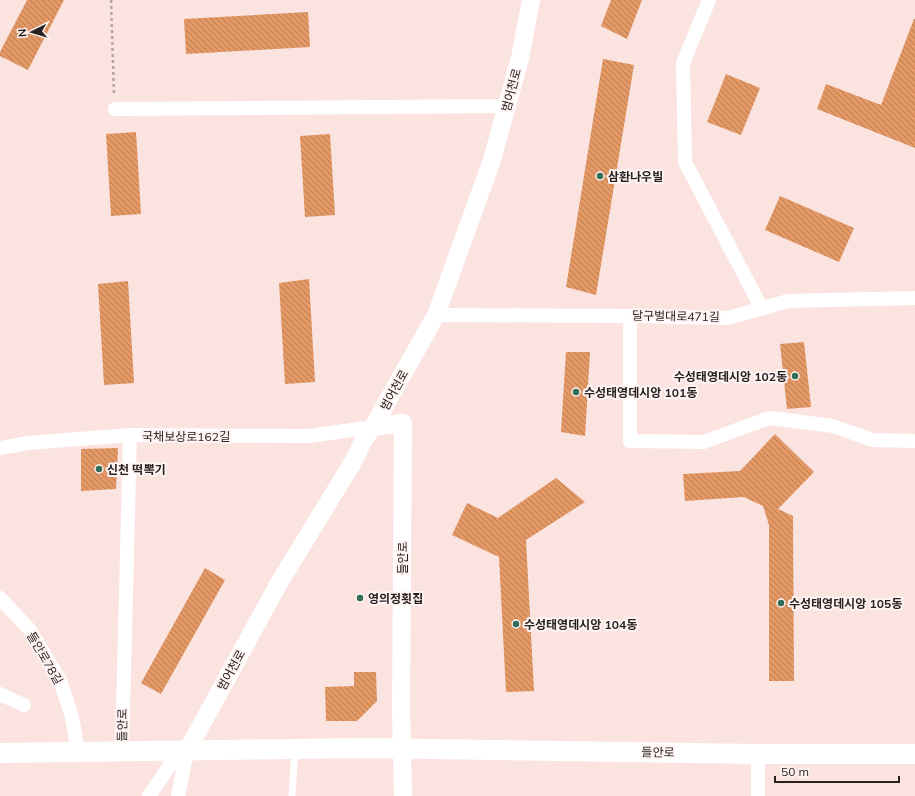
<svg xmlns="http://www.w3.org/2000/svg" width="915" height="796" font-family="Mulish,'Noto Sans KR',sans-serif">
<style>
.building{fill:url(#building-back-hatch)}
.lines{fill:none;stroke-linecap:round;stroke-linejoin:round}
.path{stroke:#b8a5a3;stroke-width:2.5;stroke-dasharray:3 3;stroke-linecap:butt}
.service{stroke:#fff;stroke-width:7}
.minor{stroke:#fff;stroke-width:14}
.tertiary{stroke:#fff;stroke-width:18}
.secondary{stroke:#fff;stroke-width:20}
.poi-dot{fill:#326d57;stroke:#fef4f3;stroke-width:1.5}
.labels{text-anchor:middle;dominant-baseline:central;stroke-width:4;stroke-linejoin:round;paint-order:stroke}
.street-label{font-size:12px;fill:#292120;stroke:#fef4f3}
.poi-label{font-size:12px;font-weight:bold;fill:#292120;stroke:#fef4f3;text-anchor:start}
</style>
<defs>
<pattern id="building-back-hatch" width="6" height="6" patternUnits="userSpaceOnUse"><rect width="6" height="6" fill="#e39865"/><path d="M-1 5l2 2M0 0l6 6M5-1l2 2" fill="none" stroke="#b87c53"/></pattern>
</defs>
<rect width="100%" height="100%" fill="#fbe3e0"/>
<g class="building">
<path d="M27 0H64L28 70 0 56V52Z"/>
<path d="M611 0H642L627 39 601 26Z"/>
<path d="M308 12 310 47 186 54 184 19Z"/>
<path d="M914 19H915V148L817 109 826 84 881 105Z"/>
<path d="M603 59 634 65 596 295 566 287Z"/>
<path d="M726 74 760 88 741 135 707 122Z"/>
<path d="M136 132 141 214 111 216 106 134Z"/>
<path d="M330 134 335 215 305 217 300 136Z"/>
<path d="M780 196 854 228 839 262 765 230Z"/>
<path d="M309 279 315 382 285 384 279 283Z"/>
<path d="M128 281 134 383 104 385 98 284Z"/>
<path d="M804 342 811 407 787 409 780 344Z"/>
<path d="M566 352H590L585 436 561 432Z"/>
<path d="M775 434 814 472 778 509 793 516 794 681H769V525L763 506 744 497 685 501 683 474 740 471Z"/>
<path d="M118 448 116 489 81 491V449Z"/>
<path d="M556 478 585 502 526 540 534 691 506 692 499 557 452 535 467 503 498 518Z"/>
<path d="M205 568 225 580 161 694 141 683Z"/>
<path d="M354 672H376L377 701 357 721H326L325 687 354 686Z"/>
</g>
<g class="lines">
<path class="path" d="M111 0 114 95"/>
<path class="service" d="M292 796 295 750"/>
<g class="minor">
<path d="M709 0 683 63 685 162 762 309"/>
<path d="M115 109 507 106"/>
<path d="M436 315 630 316 728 318 788 301 915 298"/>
<path d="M630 316V441L704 442 769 418 833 426 872 440 915 441"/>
<path d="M0 448 28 443 130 435 309 436 373 427"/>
<path d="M0 598 30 630 60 680 72 717 78 751"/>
<path d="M0 694 24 705"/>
<path d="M122 751 130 435"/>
<path d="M149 796 170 765 187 751"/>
<path d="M178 796 187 751"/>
<path d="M758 796V754"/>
</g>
<g class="tertiary">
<path d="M373 427 403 423 401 709 403 796"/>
<path d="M187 751 279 583 353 462 362 443 373 427 436 315 492 160 520 58 531 0"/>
</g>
<path class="secondary" d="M0 753 367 748 758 754H915"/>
</g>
<g class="poi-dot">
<circle cx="600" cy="176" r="4"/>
<circle cx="795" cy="376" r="4"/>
<circle cx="576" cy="392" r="4"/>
<circle cx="99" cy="469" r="4"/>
<circle cx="360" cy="598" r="4"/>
<circle cx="781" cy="603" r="4"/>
<circle cx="516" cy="624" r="4"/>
</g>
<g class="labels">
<g class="street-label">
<text transform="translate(511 90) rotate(-75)">범어천로</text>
<text transform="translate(676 316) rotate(1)">달구벌대로471길</text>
<text transform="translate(394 390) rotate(-61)">범어천로</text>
<text x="186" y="436">국채보상로162길</text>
<text transform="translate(402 558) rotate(-90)">들안로</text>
<text transform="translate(45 658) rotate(60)">들안로78길</text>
<text transform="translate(231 670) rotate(-61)">범어천로</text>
<text transform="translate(122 725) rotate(-89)">들안로</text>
<text transform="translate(658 752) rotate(1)">들안로</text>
</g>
<g class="poi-label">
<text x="608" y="176">삼환나우빌</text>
<text x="787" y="376" text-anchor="end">수성태영데시앙 102동</text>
<text x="584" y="392">수성태영데시앙 101동</text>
<text x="107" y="469">신천 떡뽁기</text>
<text x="368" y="598">영의정횟집</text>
<text x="789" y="603">수성태영데시앙 105동</text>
<text x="524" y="624">수성태영데시앙 104동</text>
</g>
</g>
<g transform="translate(32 32) rotate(265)" stroke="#fef4f3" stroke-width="3" paint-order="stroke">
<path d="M0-3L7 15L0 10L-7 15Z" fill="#292120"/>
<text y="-6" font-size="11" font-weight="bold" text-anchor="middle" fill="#292120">N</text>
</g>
<path d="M775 776v6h124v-6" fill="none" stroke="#292120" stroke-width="2"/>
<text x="781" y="776" font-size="12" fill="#292120" stroke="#fef4f3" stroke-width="3" paint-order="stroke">50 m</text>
</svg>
